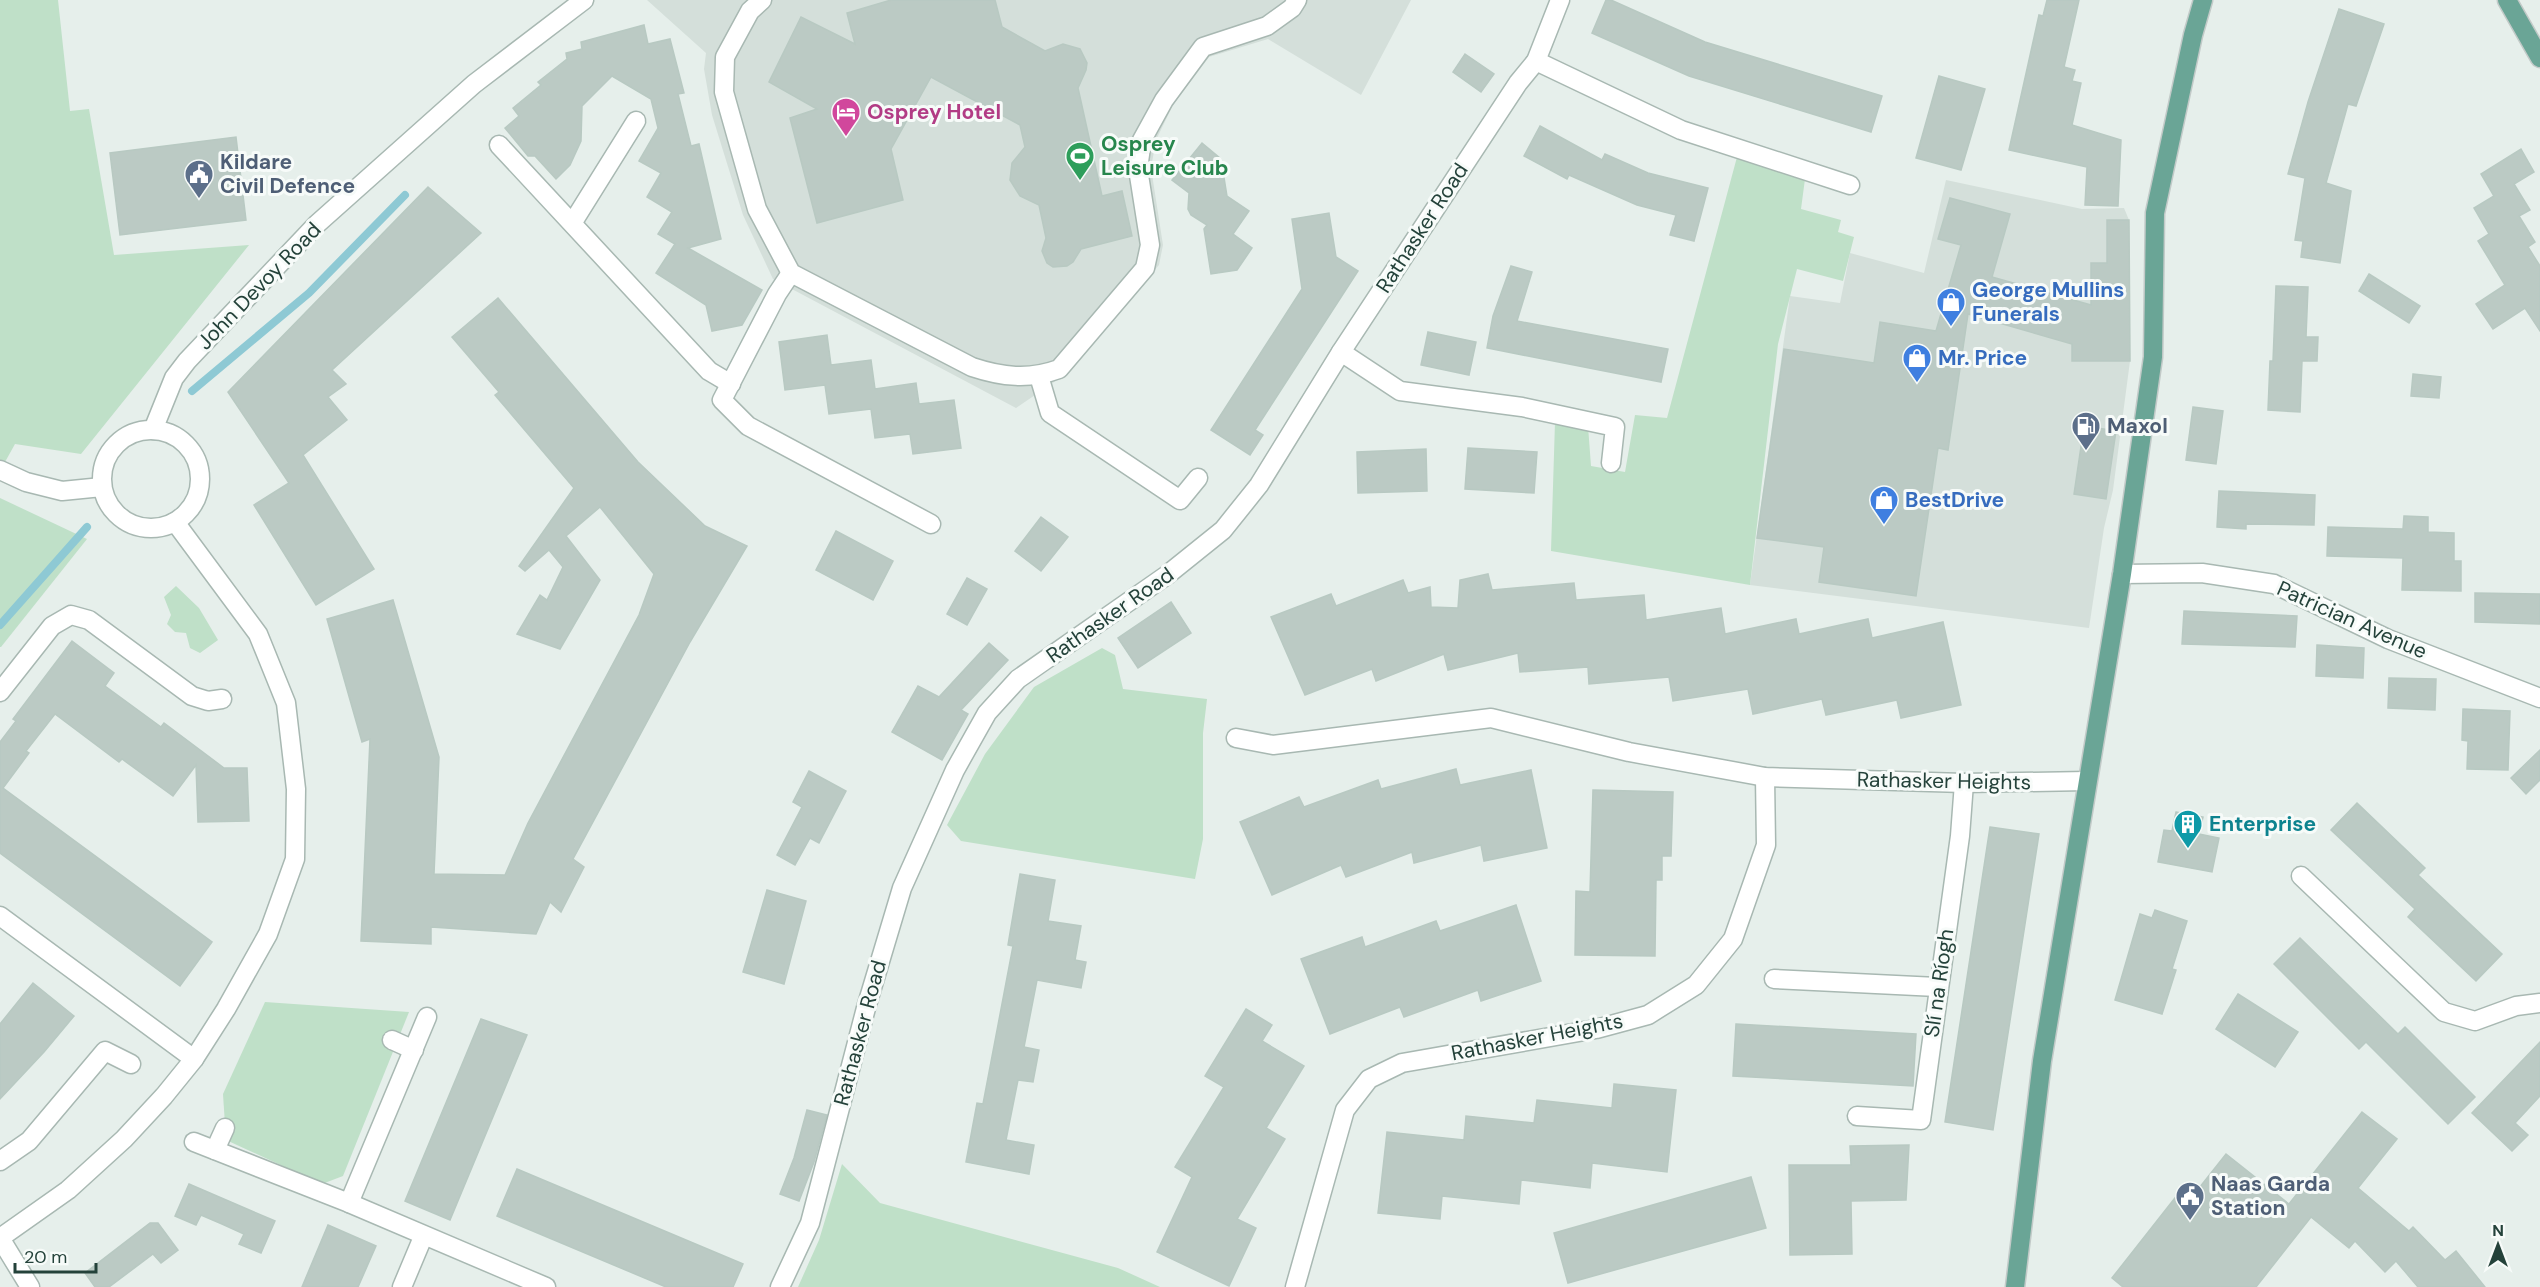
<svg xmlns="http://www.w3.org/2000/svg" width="2540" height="1287" font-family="'DM Sans',sans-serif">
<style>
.built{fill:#d4dfda}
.green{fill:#bfe0c8}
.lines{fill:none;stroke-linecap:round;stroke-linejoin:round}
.stream{stroke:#8ec9d4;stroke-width:8}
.building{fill:#bbcac4;stroke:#b8c9c2;stroke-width:1.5}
.minor-casing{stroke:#a8b8b2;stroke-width:21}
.major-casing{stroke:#c2cac8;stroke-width:21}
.minor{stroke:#fff;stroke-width:18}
.major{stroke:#6aa596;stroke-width:18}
.labels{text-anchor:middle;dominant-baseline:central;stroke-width:6;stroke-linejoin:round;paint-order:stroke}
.hotel-label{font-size:21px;font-weight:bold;fill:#b23c85;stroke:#f7fbf9;text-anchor:start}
.leisure-label{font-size:21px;font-weight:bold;fill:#27864d;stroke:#f7fbf9;text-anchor:start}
.service-label{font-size:21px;font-weight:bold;fill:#4e5e75;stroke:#f7fbf9;text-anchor:start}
.street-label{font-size:21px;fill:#24423a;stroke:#f7fbf9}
.shop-label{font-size:21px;font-weight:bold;fill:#366cbe;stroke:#f7fbf9;text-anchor:start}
.culture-label{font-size:21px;font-weight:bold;fill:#0d838f;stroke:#f7fbf9;text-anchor:start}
</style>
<rect width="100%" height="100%" fill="#e6efeb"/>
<g class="built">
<path d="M647 0H1411L1361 95 1268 39 1209 57 1173 105 1156 140 1151 168 1163 245 1159 265 1060 378 1016 408 773 279 743 215 712 115 704 69 706 53Z"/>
<path d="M1946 180 2082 209 2124 208 2129 220 2130 361 2113 490 2104 528 2089 628 1750 585 1790 296 1840 303 1850 253 1924 273Z"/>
</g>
<g class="green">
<path d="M0 0H58L70 111 89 109 114 255 249 245 81 454 15 444 0 471Z"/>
<path d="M1737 157 1805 179 1801 209 1841 220 1838 232 1854 237 1843 281 1797 269 1778 344 1750 585 1551 551 1555 422 1588 426 1591 466 1625 472 1635 415 1667 418Z"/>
<path d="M0 498 87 539 1 647H0Z"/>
<path d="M176 586 199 608 218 640 200 653 190 648 186 633 175 632 167 624 171 615 164 597Z"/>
<path d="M1102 648 1115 655 1123 689 1207 699 1203 733V839L1195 879 961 841 947 825 985 754 1034 687Z"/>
<path d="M265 1002 409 1012 343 1176 322 1184 226 1140 223 1094Z"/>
<path d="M842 1164 880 1203 1118 1268 1160 1287H798L819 1240Z"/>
</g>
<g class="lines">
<g class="stream">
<path d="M192 391 309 293 405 195"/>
<path d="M0 625 87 527"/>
</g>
</g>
<g class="building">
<path d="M891 0H995L1002 27 1045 51 1063 44 1080 49 1087 63 1086 70 1078 88 1102 196 1122 191 1132 236 1081 249 1073 262 1067 266 1053 267 1047 263 1042 251 1046 238 1039 205 1020 196 1010 180 1012 163 1025 147 1020 125 931 77 891 149 903 200 817 223 790 118 817 109 769 82 801 17 855 44 847 13Z"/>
<path d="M1606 0H1611L1705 42 1882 96 1871 132 1689 76 1592 33Z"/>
<path d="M2047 0H2079L2064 67 2075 70 2072 81 2081 83 2072 125 2121 140 2118 206 2085 205 2087 167 2009 150 2039 15 2043 16Z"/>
<path d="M2339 9 2384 24 2356 106 2348 104 2326 183 2351 191 2340 263 2301 257 2303 241 2295 240 2305 178 2288 174 2308 102Z"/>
<path d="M644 25 648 44 670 39 684 93 678 94 691 146 699 144 721 239 688 248 762 290 742 325 712 331 706 305 656 273 675 244 658 234 672 212 647 197 661 173 639 161 658 128 651 99 612 76 582 106 581 141 570 165 556 179 535 156H528L505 128 519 116 513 108 541 85 538 82 567 59 566 53 582 49 581 42Z"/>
<path d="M1465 54 1494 74 1481 92 1453 72Z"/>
<path d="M1939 76 1985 89 1961 170 1916 158Z"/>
<path d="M1540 126 1602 160 1605 154 1648 173 1708 188 1694 241 1670 235 1676 215 1637 205 1569 175 1567 179 1524 156Z"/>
<path d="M236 137 246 220 120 235 110 153Z"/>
<path d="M1202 143 1221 159 1227 196 1249 211 1233 234 1252 248 1237 270 1211 274 1204 229 1207 225 1191 215 1188 209 1189 193 1172 180Z"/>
<path d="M2521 149 2534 172 2514 184 2530 210 2519 216 2535 242 2528 247 2540 266V331L2525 308 2493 329 2476 304 2505 285 2478 241 2489 234 2474 208 2494 196 2481 174Z"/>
<path d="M428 187 481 233 332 370 346 384 328 397 347 420 303 455 374 569 316 605 254 505 289 483 228 392Z"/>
<path d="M1950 198 2010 214 1992 277 2091 305V263H2107V220H2129L2130 361H2072V344L1968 314 1948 450 1938 448 1916 596 1819 582 1824 547 1757 538 1784 349 1874 363 1880 322 1936 331 1961 245 1938 239Z"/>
<path d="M1329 213 1336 257 1358 271 1255 430 1263 435 1250 455 1211 430 1302 289 1292 219Z"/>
<path d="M1511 266 1532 272 1517 321 1668 349 1661 382 1487 348 1493 316Z"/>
<path d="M2369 274 2420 306 2409 323 2359 291Z"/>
<path d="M2276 286 2308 287 2306 337H2318L2317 361H2302L2300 412 2268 410 2270 361H2273Z"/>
<path d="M498 298 638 462 705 526 747 546 690 642 573 859 584 867 561 912 550 902 536 934 431 927V944L361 941 370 739 362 742 327 619 393 600 439 757 434 874 505 875 528 823 639 615 654 574 600 507 566 536 600 580 560 649 517 634 540 595 547 600 563 567 549 550 525 571 519 566 574 488 495 395 499 392 452 337Z"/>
<path d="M1428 332 1476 342 1469 375 1421 365Z"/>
<path d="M827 335 831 365 871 360 875 389 916 383 919 404 954 400 961 448 913 454 910 434 875 438 871 409 829 414 825 385 785 390 779 342Z"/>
<path d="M2413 374 2441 377 2439 398 2411 396Z"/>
<path d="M2193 407 2223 411 2216 464 2186 460Z"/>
<path d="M2084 426 2116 431 2106 499 2074 494Z"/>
<path d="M1468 448 1537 452 1534 493 1465 489Z"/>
<path d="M1426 449 1427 491 1358 493 1357 452Z"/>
<path d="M2219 491 2315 495 2314 525 2246 524V529L2217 527Z"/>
<path d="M2404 516 2428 517V532L2454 533V561H2461V591L2402 590 2403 558 2327 556 2328 527 2403 529Z"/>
<path d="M1041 517 1068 537 1041 571 1015 551Z"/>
<path d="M836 531 893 561 873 600 816 570Z"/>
<path d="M1488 574 1492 590 1574 583 1576 600 1644 595 1646 620 1721 608 1725 634 1796 619 1799 634 1868 619 1872 638 1943 622 1961 705 1901 718 1897 700 1826 715 1822 699 1753 714 1748 689 1673 701 1669 677 1589 684 1588 667 1520 672 1518 653 1448 670 1444 654 1376 681 1372 669 1305 695 1271 617 1331 594 1336 606 1403 580 1408 593 1430 587 1431 607 1458 608 1460 580Z"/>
<path d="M967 578 987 589 967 625 947 614Z"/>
<path d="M2475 593 2540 594V624L2475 622Z"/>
<path d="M1171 602 1191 633 1138 668 1118 638Z"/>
<path d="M2184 611 2297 616 2295 647 2182 644Z"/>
<path d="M72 641 114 673 105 686 161 727 164 723 224 768H247L249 821 198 822 196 765 173 796 122 759 119 762 55 714 26 751 29 753 3 788 212 942 180 986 0 853V742L16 721 13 719Z"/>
<path d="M989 643 1008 660 961 710 968 714 942 760 892 732 918 686 939 697Z"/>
<path d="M2317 645 2364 648 2363 678 2316 676Z"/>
<path d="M2389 678 2436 679 2435 710 2388 708Z"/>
<path d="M2463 709 2510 711 2508 770 2467 769 2468 741 2462 740Z"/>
<path d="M2540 750V780L2526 794 2511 778Z"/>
<path d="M1456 769 1460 785 1531 770 1547 848 1484 861 1481 845 1414 863 1412 852 1346 877 1341 865 1272 895 1240 822 1299 797 1304 807 1378 780 1381 789Z"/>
<path d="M809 771 846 791 819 843 810 838 795 865 777 855 802 807 793 802Z"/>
<path d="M1593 790 1673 792 1671 856H1662V880H1656L1655 956 1575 955 1576 891 1590 892Z"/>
<path d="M2357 803 2425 868 2418 875 2502 954 2476 981 2408 917 2415 909 2331 830Z"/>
<path d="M2176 812 2203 817 2199 834 2219 838 2212 872 2158 862 2164 830 2172 831Z"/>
<path d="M1990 827 2039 834 1993 1130 1945 1122Z"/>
<path d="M1020 874 1055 880 1048 921 1081 926 1075 960 1086 962 1081 988 1037 980 1024 1047 1039 1050 1033 1082 1018 1080 1006 1140 1034 1145 1029 1174 966 1162 977 1103 983 1104 1013 946 1008 945Z"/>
<path d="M767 890 806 901 784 984 743 972Z"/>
<path d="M1516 905 1541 981 1481 1001 1478 990 1404 1017 1400 1007 1330 1034 1301 959 1362 937 1365 947 1436 921 1440 931Z"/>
<path d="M2155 910 2187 921 2172 969 2176 970 2162 1014 2115 1000 2140 914 2152 918Z"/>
<path d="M2300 938 2398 1034 2405 1027 2475 1097 2448 1124 2366 1042 2359 1049 2274 964Z"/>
<path d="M33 983 74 1016 44 1052 0 1099V1024Z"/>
<path d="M2238 994 2298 1032 2275 1067 2216 1029Z"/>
<path d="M1246 1009 1272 1025 1262 1041 1304 1066 1266 1128 1285 1139 1237 1219 1256 1228 1229 1286 1157 1252 1192 1177 1175 1167 1224 1087 1205 1076Z"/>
<path d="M481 1019 527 1035 450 1220 405 1201Z"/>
<path d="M1736 1024 1916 1034 1913 1086 1733 1076Z"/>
<path d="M2540 1042V1096L2515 1123 2528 1135 2512 1151 2472 1113Z"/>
<path d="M1614 1084 1676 1090 1667 1172 1592 1163 1590 1188 1521 1180 1519 1204 1442 1196 1440 1219 1378 1213 1387 1132 1464 1140 1466 1116 1534 1123 1537 1100 1612 1108Z"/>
<path d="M807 1110 827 1115 814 1162 799 1201 780 1194 794 1158Z"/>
<path d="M2362 1112 2397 1139 2358 1188 2409 1231 2413 1227 2445 1260 2456 1251 2485 1287H2418L2396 1261 2385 1272 2355 1241 2349 1248 2311 1217 2256 1287H2123L2112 1278 2178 1194 2188 1202 2226 1154 2289 1204Z"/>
<path d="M1909 1145 1906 1200 1851 1201 1852 1254 1790 1255 1789 1165H1851L1850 1146Z"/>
<path d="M517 1169 743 1264 733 1287H666L497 1216Z"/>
<path d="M1751 1177 1766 1228 1568 1283 1554 1233Z"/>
<path d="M189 1184 275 1221 261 1253 239 1244 244 1234 222 1224 201 1215 196 1225 175 1216Z"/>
<path d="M150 1223H158L178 1250 161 1263 153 1254 109 1287H95L85 1273Z"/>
<path d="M328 1225 376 1246 358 1287H302Z"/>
</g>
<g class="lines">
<g class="minor-casing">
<g id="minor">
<path d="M762 0 750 11 725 57 724 92 757 209 791 273 972 367C1002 377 1029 380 1059 369L1145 268 1150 245 1138 169 1142 140 1164 100 1203 47 1267 26 1292 8 1297 0"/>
<path d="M1536 61 1681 130 1850 185"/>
<path d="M499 145 709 371 731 384"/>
<path d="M573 222 636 121"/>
<path d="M791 273 777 294 722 400 748 426 931 524"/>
<path d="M1341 352 1400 391 1522 407 1615 427 1611 463"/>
<path d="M1039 376 1050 413 1180 500 1198 478"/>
<circle cx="151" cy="479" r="49"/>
<path d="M153 430 174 378 187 361 317 224 474 84 584 0"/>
<path d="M0 470 26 482 62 491 102 487"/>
<path d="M2122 574 2202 573 2274 584 2388 639 2540 698"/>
<path d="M0 692 52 626 71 615 89 620 192 696 208 701 222 699"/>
<path d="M1236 738 1273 745 1491 718 1629 752 1765 777 1964 783 2087 781"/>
<path d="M2301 876 2444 1012 2475 1021 2516 1006 2540 1003"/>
<path d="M0 916 194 1059"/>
<path d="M1774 979 1937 987"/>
<path d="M392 1040 414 1050"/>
<path d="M1857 1116 1921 1120 1960 836 1964 783"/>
<path d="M194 1142 349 1203 546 1287"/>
<path d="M215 1150 225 1128"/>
<path d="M0 1161 29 1141 105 1051 131 1064"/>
<path d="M349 1203 427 1017"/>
<path d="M30 1287 0 1238 68 1190 124 1139 164 1096 194 1059 226 1009 268 934 295 859 296 789 286 703 258 634 175 522"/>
<path d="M402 1287 423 1237"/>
<path d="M780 1287 810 1223 866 1008 902 888 955 770 987 713 1018 679 1167 575 1223 530 1259 485 1341 352 1518 83 1536 61 1560 0"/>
<path d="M1295 1287 1345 1110 1369 1079 1402 1063 1596 1029 1648 1015 1696 985 1733 939 1766 845 1765 777"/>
</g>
</g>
<g class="major-casing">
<g id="major">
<path d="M2507 0 2540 58"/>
<path d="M2015 1287 2042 1061 2122 574 2153 357 2155 213 2193 35 2203 0"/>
</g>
</g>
<use href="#minor" class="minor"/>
<use href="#major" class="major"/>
</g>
<defs>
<g id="hotel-pin" transform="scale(1.5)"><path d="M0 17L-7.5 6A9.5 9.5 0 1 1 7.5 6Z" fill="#d1479c" stroke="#f7fbf9"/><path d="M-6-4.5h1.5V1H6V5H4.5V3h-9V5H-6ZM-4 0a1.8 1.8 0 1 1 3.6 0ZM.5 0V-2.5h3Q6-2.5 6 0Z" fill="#fff"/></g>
<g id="stadium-pin" transform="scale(1.5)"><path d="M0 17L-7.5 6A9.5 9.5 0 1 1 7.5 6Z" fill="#2e9e5b" stroke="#f7fbf9"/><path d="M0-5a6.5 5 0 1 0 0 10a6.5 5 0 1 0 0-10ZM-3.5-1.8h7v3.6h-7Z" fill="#fff"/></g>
<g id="civic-pin" transform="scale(1.5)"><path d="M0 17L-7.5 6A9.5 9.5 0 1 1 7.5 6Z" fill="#5c6f8a" stroke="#f7fbf9"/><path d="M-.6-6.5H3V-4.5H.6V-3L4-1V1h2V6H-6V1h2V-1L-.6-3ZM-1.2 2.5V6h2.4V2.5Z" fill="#fff"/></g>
<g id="shop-pin" transform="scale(1.5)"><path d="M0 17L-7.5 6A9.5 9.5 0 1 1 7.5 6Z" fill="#3f7fe0" stroke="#f7fbf9"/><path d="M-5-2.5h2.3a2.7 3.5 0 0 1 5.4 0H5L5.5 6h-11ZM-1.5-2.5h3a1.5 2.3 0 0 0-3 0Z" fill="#fff"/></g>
<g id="fuel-pin" transform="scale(1.5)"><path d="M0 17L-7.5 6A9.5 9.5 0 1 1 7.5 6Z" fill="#5c6f8a" stroke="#f7fbf9"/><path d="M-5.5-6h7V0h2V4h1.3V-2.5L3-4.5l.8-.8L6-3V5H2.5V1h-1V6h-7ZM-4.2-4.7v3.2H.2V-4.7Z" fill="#fff"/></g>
<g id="building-pin" transform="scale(1.5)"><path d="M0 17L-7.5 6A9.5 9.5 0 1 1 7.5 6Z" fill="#0f9aa8" stroke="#f7fbf9"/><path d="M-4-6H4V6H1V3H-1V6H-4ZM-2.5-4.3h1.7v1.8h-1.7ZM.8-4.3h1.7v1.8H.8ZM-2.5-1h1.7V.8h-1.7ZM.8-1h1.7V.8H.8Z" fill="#fff"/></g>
</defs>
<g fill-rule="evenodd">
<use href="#hotel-pin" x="846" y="112"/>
<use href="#stadium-pin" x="1080" y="156"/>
<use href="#civic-pin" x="199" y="174"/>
<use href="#shop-pin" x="1951" y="302"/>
<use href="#shop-pin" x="1917" y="358"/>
<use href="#fuel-pin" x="2086" y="426"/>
<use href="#shop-pin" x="1884" y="500"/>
<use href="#building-pin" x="2188" y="824"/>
<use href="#civic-pin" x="2190" y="1196"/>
</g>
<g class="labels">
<g class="hotel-label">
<text x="867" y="112">Osprey Hotel</text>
</g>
<g class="leisure-label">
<text x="1101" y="144">Osprey<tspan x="1101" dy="24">Leisure Club</tspan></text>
</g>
<g class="service-label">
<text x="220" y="162">Kildare<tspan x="220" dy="24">Civil Defence</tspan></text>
<text x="2107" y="426">Maxol</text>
<text x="2211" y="1184">Naas Garda<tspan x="2211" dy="24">Station</tspan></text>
</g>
<g class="street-label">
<text transform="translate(1422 228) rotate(-57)">Rathasker Road</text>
<text transform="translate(259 286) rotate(-46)">John Devoy Road</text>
<text transform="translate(1110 615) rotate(-35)">Rathasker Road</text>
<text transform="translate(2352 620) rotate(24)">Patrician Avenue</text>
<text transform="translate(1944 781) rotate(1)">Rathasker Heights</text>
<text transform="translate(1939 983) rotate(-82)">Slí na Ríogh</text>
<text transform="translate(860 1033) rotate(-75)">Rathasker Road</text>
<text transform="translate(1537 1037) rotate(-11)">Rathasker Heights</text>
</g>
<g class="shop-label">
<text x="1972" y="290">George Mullins<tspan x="1972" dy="24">Funerals</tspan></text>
<text x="1938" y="358">Mr. Price</text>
<text x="1905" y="500">BestDrive</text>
</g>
<g class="culture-label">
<text x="2209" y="824">Enterprise</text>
</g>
</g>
<g transform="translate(2498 1245)" stroke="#f7fbf9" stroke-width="4.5" paint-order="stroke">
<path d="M0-4.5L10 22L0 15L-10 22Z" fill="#24423a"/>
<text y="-9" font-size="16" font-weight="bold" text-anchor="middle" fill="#24423a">N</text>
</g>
<path d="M15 1263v9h81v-9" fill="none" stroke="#24423a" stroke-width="3"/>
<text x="24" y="1263" font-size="18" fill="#24423a" stroke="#f7fbf9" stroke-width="4.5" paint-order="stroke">20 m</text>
</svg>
